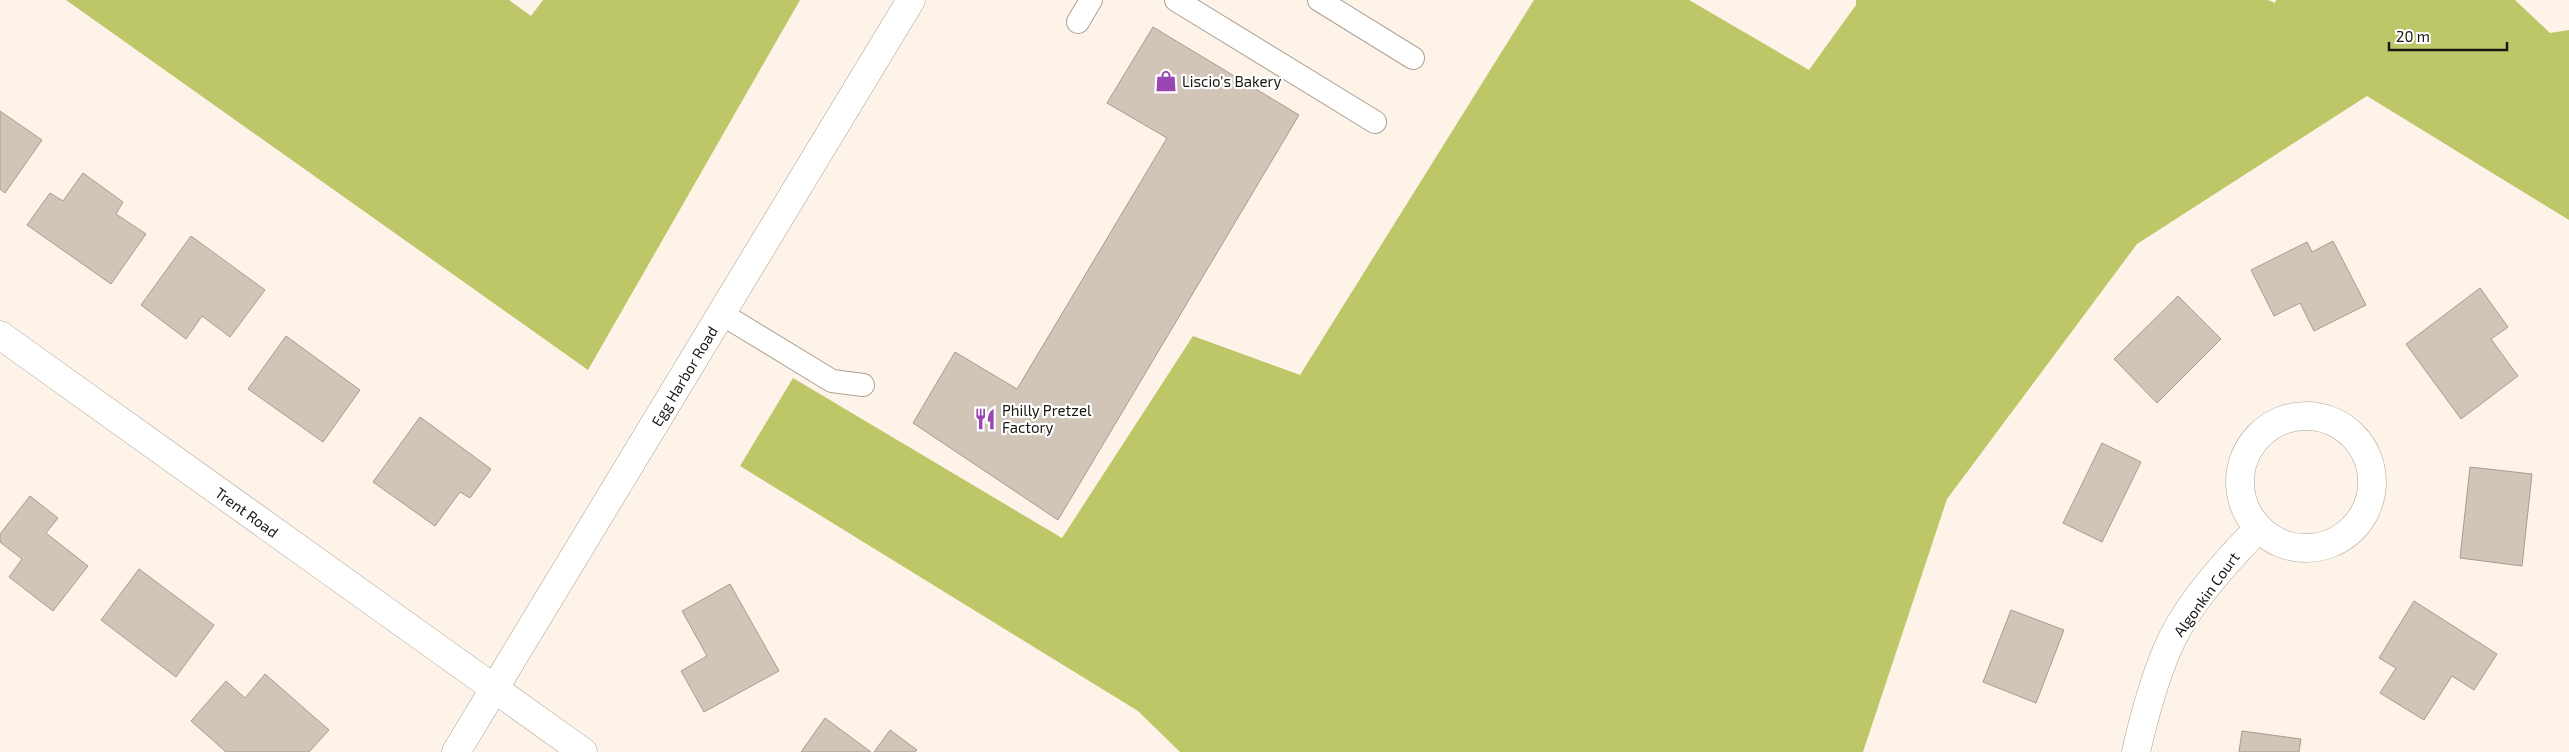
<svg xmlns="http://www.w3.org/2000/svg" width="2569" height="752" font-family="'Exo 2',sans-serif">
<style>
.forest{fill:#bdc767}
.building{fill:#d1c5b8;stroke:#a79c8f}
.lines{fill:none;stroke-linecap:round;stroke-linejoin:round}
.service-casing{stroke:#aca193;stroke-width:24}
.minor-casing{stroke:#aca193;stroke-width:29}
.secondary-casing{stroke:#aca193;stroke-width:29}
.service{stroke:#fff;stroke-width:22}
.minor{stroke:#fff;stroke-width:28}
.secondary{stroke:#fff;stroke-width:28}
.labels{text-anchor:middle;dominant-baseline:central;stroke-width:4.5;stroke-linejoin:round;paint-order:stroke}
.poi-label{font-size:15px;fill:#1a1611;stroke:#fff;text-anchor:start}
.street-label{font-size:15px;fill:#1a1611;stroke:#fff}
</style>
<rect width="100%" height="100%" fill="#fdf3e8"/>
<g class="forest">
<path d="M66 0H509L531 16 543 0H800L588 370Z"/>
<path d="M1534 0H1689L1809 70 1856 5V0H2268L2275 3 2276 0H2515L2550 33 2569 30V220L2367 96 2137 244 1947 499 1863 752H1180L1138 711 740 466 793 378 1062 538 1193 336 1300 375Z"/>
</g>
<g class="building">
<path d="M1153 27 1299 115 1058 520 913 423 955 352 1017 389 1167 138 1107 103Z"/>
<path d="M0 111 42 140 5 193 0 189Z"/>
<path d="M83 173 123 202 116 214 146 234 111 284 27 225 50 193 63 201Z"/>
<path d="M191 236 265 290 230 337 202 316 186 339 141 305Z"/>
<path d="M2333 241 2366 305 2314 331 2300 303 2274 316 2251 270 2307 242 2312 252Z"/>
<path d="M2480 288 2508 327 2491 339 2518 376 2461 419 2406 344Z"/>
<path d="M2178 296 2221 339 2157 403 2114 359Z"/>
<path d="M286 336 360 390 323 442 248 389Z"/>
<path d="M420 417 491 469 470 498 460 492 435 526 373 482Z"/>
<path d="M2102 443 2141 462 2102 542 2063 523Z"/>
<path d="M2470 467 2532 474 2522 566 2460 558Z"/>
<path d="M30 496 58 518 46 533 88 566 53 611 9 577 22 559 0 542V534Z"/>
<path d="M139 569 214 625 176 677 101 620Z"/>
<path d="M730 584 779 671 704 712 681 671 707 656 682 611Z"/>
<path d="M2414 601 2497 654 2474 690 2452 676 2424 720 2380 693 2396 668 2379 658Z"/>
<path d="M2011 610 2064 630 2036 703 1983 682Z"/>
<path d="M265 674 329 730 309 752H226L191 721 226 681 245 698Z"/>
<path d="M825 718 871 752H801Z"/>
<path d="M890 730 917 750 915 752H874Z"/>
<path d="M2242 731 2301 739 2299 752H2239Z"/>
</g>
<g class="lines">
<g class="service-casing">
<g id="service">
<path d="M1176 0 1375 122"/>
<path d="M1319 0 1413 58"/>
<path d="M1078 22 1091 0"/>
<path d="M722 314 832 381 863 385"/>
</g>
</g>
<g class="minor-casing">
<g id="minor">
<path d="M0 335 583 752"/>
<circle cx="2306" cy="482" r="66"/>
<path d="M2136 752C2144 717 2153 683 2167 650 2185 606 2226 561 2259 528"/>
</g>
</g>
<g class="secondary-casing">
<path id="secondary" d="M456 752 911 0"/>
</g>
<use href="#service" class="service"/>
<use href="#minor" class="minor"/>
<use href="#secondary" class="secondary"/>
</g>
<defs>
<g id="shop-bare" transform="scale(1.725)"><path d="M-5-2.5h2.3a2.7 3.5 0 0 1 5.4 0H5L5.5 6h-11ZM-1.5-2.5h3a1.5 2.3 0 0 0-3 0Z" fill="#9945b2" stroke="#fff" stroke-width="2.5" paint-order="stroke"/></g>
<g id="restaurant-bare" transform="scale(1.725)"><path d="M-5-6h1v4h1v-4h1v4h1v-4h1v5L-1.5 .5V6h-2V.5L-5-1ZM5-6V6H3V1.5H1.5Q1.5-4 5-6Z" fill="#9945b2" stroke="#fff" stroke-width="2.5" paint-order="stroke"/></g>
</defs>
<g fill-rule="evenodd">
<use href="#shop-bare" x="1166" y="81"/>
<use href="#restaurant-bare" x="985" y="419"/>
</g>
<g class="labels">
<g class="poi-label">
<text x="1182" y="81">Liscio's Bakery</text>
<text x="1002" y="410">Philly Pretzel<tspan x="1002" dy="17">Factory</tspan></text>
</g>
<g class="street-label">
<text transform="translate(684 376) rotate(-59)">Egg Harbor Road</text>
<text transform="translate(247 512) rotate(36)">Trent Road</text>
<text transform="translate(2206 594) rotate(-54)">Algonkin Court</text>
</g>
</g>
<path d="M2389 42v8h118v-8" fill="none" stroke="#1a1611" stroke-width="2.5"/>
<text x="2396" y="42" font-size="15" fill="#1a1611" stroke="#ffffff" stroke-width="4" paint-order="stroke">20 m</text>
</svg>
